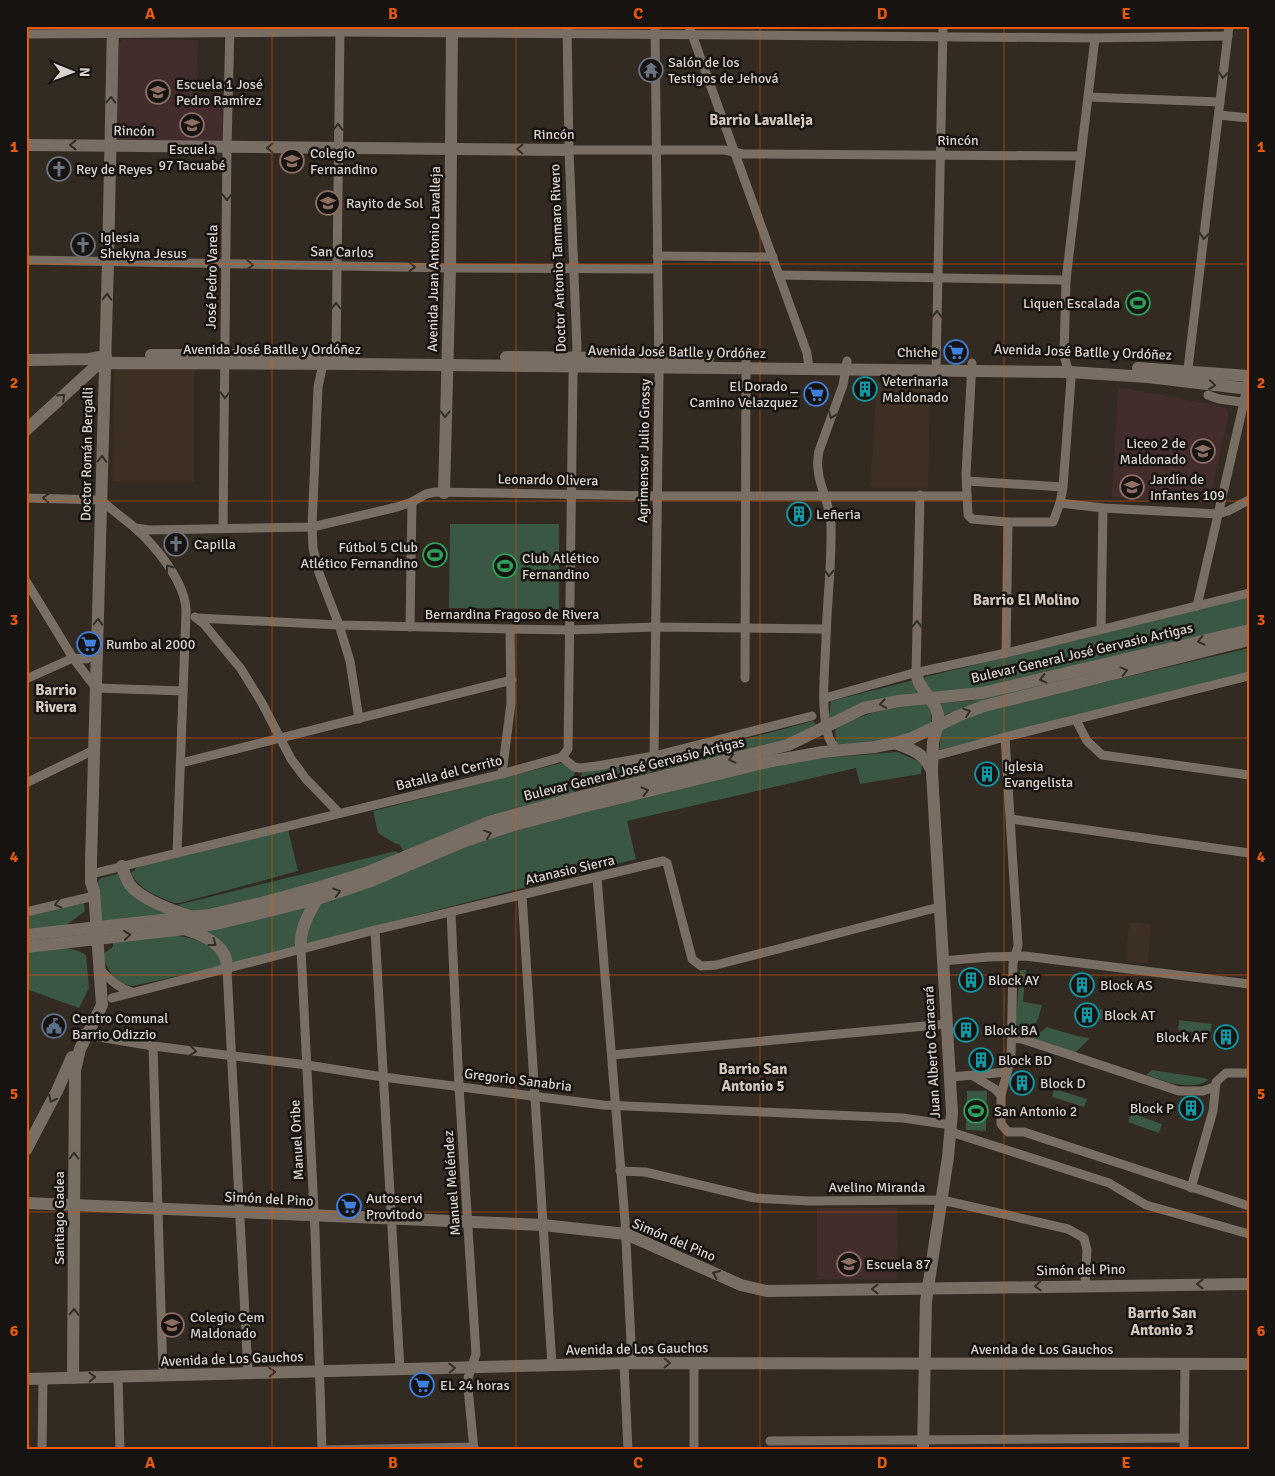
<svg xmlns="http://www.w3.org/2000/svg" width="1275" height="1476" font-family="Signika,sans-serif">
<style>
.built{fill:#3e3023}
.education{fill:#422d2c}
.green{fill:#395743}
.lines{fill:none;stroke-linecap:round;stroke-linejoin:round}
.street{stroke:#786e64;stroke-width:9}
.secondary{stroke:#786e64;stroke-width:12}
.oneway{stroke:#342e29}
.grid{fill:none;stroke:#e8590c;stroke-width:1;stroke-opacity:0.55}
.labels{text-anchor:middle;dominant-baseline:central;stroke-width:5;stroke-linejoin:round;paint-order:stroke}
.poi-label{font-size:14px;fill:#d8d2cd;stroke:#171310;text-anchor:start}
.street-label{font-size:14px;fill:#d8d2cd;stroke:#171310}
.neighbourhood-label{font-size:15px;font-weight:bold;fill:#d3c7bd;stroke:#171310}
.neatline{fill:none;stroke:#e8590c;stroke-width:2}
.grid-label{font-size:16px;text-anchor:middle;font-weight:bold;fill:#e8590c}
</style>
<rect width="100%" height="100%" fill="#332a22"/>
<g class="built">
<path d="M114 369H194V481H113Z"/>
<path d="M877 382 930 384 928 487H870Z"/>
<path d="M1129 922 1151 924 1148 963 1126 961Z"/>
</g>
<g class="education">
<path d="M123 39 198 40 197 100 222 101V137L218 141 121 140 117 136 119 43Z"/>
<path d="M1118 387 1225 407 1229 414 1211 494 1205 503 1112 497Z"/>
<path d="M817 1208H898L897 1279H817Z"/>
</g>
<g class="green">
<path d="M450 524H559V609L449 608Z"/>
<path d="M1249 597V624L986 689 932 692 923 682 925 677Z"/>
<path d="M1249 633 971 706 949 713 942 717 938 702 970 701 1002 694Z"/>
<path d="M1249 648V673L939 750 942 728 991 709Z"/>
<path d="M914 680 921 694C885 698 863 701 830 718L829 717 831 701Z"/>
<path d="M926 704 932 711 931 723 909 733 891 739 839 745 836 742 835 728C866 712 892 707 926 704Z"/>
<path d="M813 721 816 724 800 734 783 741 578 790 582 772 682 756Z"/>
<path d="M897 752 918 761 922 765 921 774 860 784 856 768 627 821 636 859 305 944 307 927 322 902 466 846 548 820 773 765 824 758Z"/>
<path d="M561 763 576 770 572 780 575 793 405 853 399 844H396L378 833 373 811Z"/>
<path d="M288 829 298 871 180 903H174C159 897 138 889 131 873L139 866Z"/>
<path d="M396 851 399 854 383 861 294 890 194 912 177 905Z"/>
<path d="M118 874 172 914 101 924 98 881 101 878Z"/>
<path d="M84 902 85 911 64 927 26 931V916Z"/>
<path d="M308 905 294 947 232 963 201 930Z"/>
<path d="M171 935C192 938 217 941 222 966L133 986C116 984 106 970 103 954L113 947V941Z"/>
<path d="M62 947 79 951 86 955 89 988 79 1008 26 989V952Z"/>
<path d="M1020 970H1026L1023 1002 1042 1005 1038 1019 1026 1037 1017 1033 1015 1028Z"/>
<path d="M1100 1009 1133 1014 1132 1023 1099 1019Z"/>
<path d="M1179 1020 1212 1024 1210 1034 1178 1030Z"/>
<path d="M1047 1027 1077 1036 1090 1038 1075 1053 1033 1038Z"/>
<path d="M1152 1070 1204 1078 1209 1080C1189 1092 1166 1081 1146 1075Z"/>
<path d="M1054 1089 1087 1099 1084 1107 1052 1097Z"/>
<path d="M967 1091H987L986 1131 966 1130Z"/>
<path d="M1131 1113 1162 1124 1159 1133 1128 1122Z"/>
</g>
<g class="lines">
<g class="street">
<path d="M689 26 807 353 809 369"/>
<path d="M26 34 340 32 1095 38 1228 36"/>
<path d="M1088 97 1220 102"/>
<path d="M1219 115 1249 118"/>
<path d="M569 150H725L743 154 1081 156"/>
<path d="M657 256 773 257"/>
<path d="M26 260 450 268 657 269"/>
<path d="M779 275 1066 280"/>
<path d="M336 355 340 28"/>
<path d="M972 363 966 474 968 515 972 519 1008 522H1053L1060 503 1063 487 1071 379 1064 356 1066 280 1095 38"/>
<path d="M323 364 318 387 312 527 313 548 319 573 339 625 350 661 359 719"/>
<path d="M936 370 943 26"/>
<path d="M1187 377 1229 26"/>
<path d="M1208 395 1219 399 1249 403"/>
<path d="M967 481 1063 487"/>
<path d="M26 498 101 500C112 510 123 518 134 527 156 546 187 584 186 613L177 853"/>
<path d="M1060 503 1103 508 1218 514 1228 511 1249 500"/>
<path d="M135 528 150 530 312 527 397 507 412 502 426 494 435 492 657 496H967"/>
<path d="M223 528 227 147 230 26"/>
<path d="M26 581 73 658 96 688 183 691"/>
<path d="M1197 606 1244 402 1247 384"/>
<path d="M195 617 204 624 241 669 262 703 291 759 306 779 339 813"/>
<path d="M197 618 339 625 510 629 569 630 656 627 826 629"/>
<path d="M410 627 412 502"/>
<path d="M1101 629 1103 508"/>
<path d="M1006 653 1008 522"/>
<path d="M916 673 920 495"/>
<path d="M745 678 746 360"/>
<path d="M26 679 73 658 87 659 97 653"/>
<path d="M825 698 910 674 1006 653 1249 593"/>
<path d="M1076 720 1087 741 1102 755 1249 775"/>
<path d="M1005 737 1018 946 1013 963 1011 1058 1001 1095V1124L1008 1132H1024L1249 1206"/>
<path d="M837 750C834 746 831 743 829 738 820 713 825 667 826 639 827 601 832 563 831 525 830 497 813 481 819 451L843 385 847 361"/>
<path d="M654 756 659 374 655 26"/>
<path d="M562 757 568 749 573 375 577 349 569 150 567 26"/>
<path d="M562 757 574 767 580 768 597 766 654 756 812 716"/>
<path d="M927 758 1005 737 1249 676"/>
<path d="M181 763 512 680"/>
<path d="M502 774 511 703 510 629"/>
<path d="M26 783 94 750"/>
<path d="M1011 819 1249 853"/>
<path d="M91 874 502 774 562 757"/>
<path d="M597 878 625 1221 632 1363"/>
<path d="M522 895 552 1365"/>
<path d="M26 912 90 897"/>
<path d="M451 912 459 1086 476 1354 468 1378V1388L474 1450"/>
<path d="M375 930 400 1369"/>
<path d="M301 949 315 1231 322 1450"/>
<path d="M942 961 988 957 1025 956 1249 984"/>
<path d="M227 969 248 1373"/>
<path d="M100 970C110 979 118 988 132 992"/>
<path d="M112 998 375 930 663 861 667 863 692 959 701 966 716 965 939 907"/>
<path d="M84 1033 87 1035 153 1046 307 1065 383 1077 603 1105 903 1118 951 1125"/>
<path d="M1012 1038 1022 1039 1179 1091H1203L1214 1087"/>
<path d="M153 1046 163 1375"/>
<path d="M612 1055 947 1024"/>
<path d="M973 1076 995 1089 1001 1095"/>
<path d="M951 1077 1007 1072"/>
<path d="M951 1132 1109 1183 1146 1205 1249 1234"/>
<path d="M620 1171 645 1172 755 1198 809 1201 942 1200 1068 1229 1084 1238 1087 1250 1085 1285"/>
<path d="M1191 1188 1213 1111 1216 1082 1226 1073H1249"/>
<path d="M624 1364 628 1450"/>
<path d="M118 1377 120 1450"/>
<path d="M770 1441 1184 1438"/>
<path d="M42 1450 43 1379"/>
<path d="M326 1450 474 1447"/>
<path d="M694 1450V1363"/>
<path d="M1184 1450 1185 1364"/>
</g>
<g class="secondary">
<path d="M26 145 569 150"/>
<path d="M151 355H343"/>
<path d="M506 357 708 359"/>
<path d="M26 360 89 359 106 356"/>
<path d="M1138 368 1249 376"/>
<path d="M26 430 96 366 105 363 352 364 1069 372 1148 377 1249 389"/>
<path d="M444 493 450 268 452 26"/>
<path d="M916 673 919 683 935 706 938 714V725L933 742 932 772 952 1113 948 1157 926 1301 923 1450"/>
<path d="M895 743C911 749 924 753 931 769"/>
<path d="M122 866C124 873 126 879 130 885 141 899 173 911 190 916"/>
<path d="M187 930C206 936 228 946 227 969"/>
<path d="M26 935 208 915 261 903 320 887 368 872 489 822 579 797 788 745 864 708 899 701 982 693 1249 630"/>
<path d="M26 947 185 929 220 923 265 912 317 899 371 881 465 841 514 825 582 807 772 761 823 752 874 747 895 743 912 738 958 716 984 706 1249 640"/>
<path d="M301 949C299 930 308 915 317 899"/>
<path d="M26 1150 57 1091 72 1057"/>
<path d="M26 1203 543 1225 626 1234 741 1285 767 1291 1249 1284"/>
<path d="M73 1378 75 1070 80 1049 102 1005 94 891 91 882V862L108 261 113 26"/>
<path d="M26 1379 632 1363 1249 1364"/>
</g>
</g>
<defs><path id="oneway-chevron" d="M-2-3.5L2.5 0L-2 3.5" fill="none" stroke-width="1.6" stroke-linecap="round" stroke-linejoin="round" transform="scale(1.25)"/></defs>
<g class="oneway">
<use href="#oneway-chevron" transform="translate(1223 75) rotate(97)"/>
<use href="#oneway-chevron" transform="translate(111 100) rotate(-88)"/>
<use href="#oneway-chevron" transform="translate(338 127) rotate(-89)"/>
<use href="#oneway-chevron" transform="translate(73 145) rotate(-180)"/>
<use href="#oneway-chevron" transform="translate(270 148) rotate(-180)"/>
<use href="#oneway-chevron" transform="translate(520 149) rotate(-179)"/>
<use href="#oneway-chevron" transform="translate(227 197) rotate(90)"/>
<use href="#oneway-chevron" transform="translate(1204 236) rotate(96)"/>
<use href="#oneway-chevron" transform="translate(250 265) rotate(1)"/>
<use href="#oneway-chevron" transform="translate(412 267) rotate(1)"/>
<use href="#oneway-chevron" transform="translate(107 297) rotate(-88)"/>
<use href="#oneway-chevron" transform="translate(336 306) rotate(-90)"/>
<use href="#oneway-chevron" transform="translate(937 314) rotate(-89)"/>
<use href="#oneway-chevron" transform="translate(1212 385) rotate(6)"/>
<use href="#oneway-chevron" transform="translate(225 395) rotate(91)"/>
<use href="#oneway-chevron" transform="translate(62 397) rotate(-43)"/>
<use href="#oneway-chevron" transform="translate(445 414) rotate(91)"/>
<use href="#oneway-chevron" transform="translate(832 415) rotate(112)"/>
<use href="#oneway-chevron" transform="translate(102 459) rotate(-89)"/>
<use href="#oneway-chevron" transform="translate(46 498) rotate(-178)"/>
<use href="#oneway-chevron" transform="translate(169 568) rotate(-126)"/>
<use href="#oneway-chevron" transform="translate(829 573) rotate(93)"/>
<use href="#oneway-chevron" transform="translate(98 622) rotate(-88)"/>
<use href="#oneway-chevron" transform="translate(917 624) rotate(-89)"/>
<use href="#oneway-chevron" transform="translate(1201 641) rotate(167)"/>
<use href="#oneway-chevron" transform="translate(1124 671) rotate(-14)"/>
<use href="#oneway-chevron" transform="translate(1043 679) rotate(166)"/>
<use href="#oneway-chevron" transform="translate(883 704) rotate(170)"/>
<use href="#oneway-chevron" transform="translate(967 712) rotate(-19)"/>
<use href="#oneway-chevron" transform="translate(732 759) rotate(166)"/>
<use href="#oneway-chevron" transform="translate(645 791) rotate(-14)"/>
<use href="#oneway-chevron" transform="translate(488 834) rotate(-19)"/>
<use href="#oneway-chevron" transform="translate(337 892) rotate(-17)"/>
<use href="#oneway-chevron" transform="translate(58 904) rotate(166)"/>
<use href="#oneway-chevron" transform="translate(127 935) rotate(-6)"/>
<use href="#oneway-chevron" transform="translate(213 943) rotate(37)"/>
<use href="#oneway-chevron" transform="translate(193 1051) rotate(7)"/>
<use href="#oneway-chevron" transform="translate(52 1099) rotate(117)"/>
<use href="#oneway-chevron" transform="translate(74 1156) rotate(-90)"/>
<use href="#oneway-chevron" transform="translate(716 1274) rotate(-156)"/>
<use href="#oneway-chevron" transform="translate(1200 1284) rotate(180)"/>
<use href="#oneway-chevron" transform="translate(1038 1286) rotate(179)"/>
<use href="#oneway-chevron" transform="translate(875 1289) rotate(180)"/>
<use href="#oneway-chevron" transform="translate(74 1312) rotate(-89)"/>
<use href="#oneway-chevron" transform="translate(667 1363)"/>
<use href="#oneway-chevron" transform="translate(452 1368) rotate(-1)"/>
<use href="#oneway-chevron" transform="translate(272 1372) rotate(-2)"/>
<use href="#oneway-chevron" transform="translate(92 1377) rotate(-2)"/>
</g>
<path class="grid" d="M272 26V1450M516 26V1450M760 26V1450M1004 26V1450M26 264H1249M26 501H1249M26 738H1249M26 975H1249M26 1212H1249"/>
<defs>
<g id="temple-ring" transform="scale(1.25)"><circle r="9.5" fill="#171310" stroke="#6b7280" stroke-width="1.5"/><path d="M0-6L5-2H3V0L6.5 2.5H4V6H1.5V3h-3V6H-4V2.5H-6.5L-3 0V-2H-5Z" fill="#6b7280"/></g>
<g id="school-ring" transform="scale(1.25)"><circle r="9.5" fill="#171310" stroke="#8d6e63" stroke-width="1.5"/><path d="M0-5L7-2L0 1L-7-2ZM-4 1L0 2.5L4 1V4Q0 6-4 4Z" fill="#8d6e63"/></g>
<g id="church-ring" transform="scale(1.25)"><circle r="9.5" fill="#171310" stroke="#6b7280" stroke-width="1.5"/><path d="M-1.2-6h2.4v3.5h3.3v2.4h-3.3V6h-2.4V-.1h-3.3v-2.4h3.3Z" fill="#6b7280"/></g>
<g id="stadium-ring" transform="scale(1.25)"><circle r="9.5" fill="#171310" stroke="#2e9e5b" stroke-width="1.5"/><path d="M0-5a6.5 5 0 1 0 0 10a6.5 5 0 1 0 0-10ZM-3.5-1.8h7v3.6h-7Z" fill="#2e9e5b"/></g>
<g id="supermarket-ring" transform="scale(1.25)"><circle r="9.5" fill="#171310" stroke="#3f7fe0" stroke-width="1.5"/><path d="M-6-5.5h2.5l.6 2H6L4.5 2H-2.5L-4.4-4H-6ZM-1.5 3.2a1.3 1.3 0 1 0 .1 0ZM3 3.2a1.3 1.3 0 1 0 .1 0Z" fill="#3f7fe0"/></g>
<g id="building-ring" transform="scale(1.25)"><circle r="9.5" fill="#171310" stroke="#0f9aa8" stroke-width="1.5"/><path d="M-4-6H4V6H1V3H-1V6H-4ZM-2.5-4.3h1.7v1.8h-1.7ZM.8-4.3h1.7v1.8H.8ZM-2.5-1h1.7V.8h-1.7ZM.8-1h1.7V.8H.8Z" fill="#0f9aa8"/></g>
<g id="civic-ring" transform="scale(1.25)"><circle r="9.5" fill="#171310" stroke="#5c6f8a" stroke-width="1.5"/><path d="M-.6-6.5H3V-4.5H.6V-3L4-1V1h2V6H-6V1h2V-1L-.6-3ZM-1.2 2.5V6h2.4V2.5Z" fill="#5c6f8a"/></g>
</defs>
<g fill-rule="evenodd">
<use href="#temple-ring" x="651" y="70"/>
<use href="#school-ring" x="158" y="92"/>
<use href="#school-ring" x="192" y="125"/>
<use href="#school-ring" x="292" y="161"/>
<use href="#church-ring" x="59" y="169"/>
<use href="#school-ring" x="328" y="203"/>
<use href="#church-ring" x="83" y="245"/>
<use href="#stadium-ring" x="1138" y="303"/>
<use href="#supermarket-ring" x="956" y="352"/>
<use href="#building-ring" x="865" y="389"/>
<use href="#supermarket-ring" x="816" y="394"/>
<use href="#school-ring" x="1203" y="451"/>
<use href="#school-ring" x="1132" y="487"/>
<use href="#building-ring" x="799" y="514"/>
<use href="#church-ring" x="176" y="544"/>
<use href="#stadium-ring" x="435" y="555"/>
<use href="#stadium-ring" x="505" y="566"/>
<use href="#supermarket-ring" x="89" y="644"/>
<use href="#building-ring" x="987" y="774"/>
<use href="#building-ring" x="971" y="980"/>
<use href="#building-ring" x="1082" y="985"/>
<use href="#building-ring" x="1087" y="1015"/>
<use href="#civic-ring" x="54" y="1026"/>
<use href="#building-ring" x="966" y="1030"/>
<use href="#building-ring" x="1226" y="1037"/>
<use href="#building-ring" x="981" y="1060"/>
<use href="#building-ring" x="1022" y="1083"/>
<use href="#building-ring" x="1191" y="1108"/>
<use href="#stadium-ring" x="976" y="1111"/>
<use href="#supermarket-ring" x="349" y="1206"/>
<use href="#school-ring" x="849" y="1264"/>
<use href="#school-ring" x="172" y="1325"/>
<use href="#supermarket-ring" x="422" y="1385"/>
</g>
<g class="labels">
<g class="poi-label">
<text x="668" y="62">Salón de los<tspan x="668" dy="16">Testigos de Jehová</tspan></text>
<text x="176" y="84">Escuela 1 José<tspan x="176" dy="16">Pedro Ramírez</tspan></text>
<text x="192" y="149" text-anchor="middle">Escuela<tspan x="192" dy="16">97 Tacuabé</tspan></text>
<text x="310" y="153">Colegio<tspan x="310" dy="16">Fernandino</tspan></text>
<text x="76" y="169">Rey de Reyes</text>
<text x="346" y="203">Rayito de Sol</text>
<text x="100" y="237">Iglesia<tspan x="100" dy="16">Shekyna Jesus</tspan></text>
<text x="1120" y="303" text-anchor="end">Liquen Escalada</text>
<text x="938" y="352" text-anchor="end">Chiche</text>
<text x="882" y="381">Veterinaria<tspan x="882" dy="16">Maldonado</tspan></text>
<text x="798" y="386" text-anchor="end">El Dorado _<tspan x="798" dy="16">Camino Velazquez</tspan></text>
<text x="1186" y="443" text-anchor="end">Liceo 2 de<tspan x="1186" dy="16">Maldonado</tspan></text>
<text x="1150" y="479">Jardín de<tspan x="1150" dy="16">Infantes 109</tspan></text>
<text x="816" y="514">Leñeria</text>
<text x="194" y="544">Capilla</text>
<text x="418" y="547" text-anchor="end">Fútbol 5 Club<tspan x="418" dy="16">Atlético Fernandino</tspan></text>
<text x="522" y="558">Club Atlético<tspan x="522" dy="16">Fernandino</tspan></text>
<text x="106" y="644">Rumbo al 2000</text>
<text x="1004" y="766">Iglesia<tspan x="1004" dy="16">Evangelista</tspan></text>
<text x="988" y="980">Block AY</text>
<text x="1100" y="985">Block AS</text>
<text x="1104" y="1015">Block AT</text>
<text x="72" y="1018">Centro Comunal<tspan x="72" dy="16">Barrio Odizzio</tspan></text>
<text x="984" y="1030">Block BA</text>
<text x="1208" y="1037" text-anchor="end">Block AF</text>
<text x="998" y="1060">Block BD</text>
<text x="1040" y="1083">Block D</text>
<text x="1174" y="1108" text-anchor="end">Block P</text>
<text x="994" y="1111">San Antonio 2</text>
<text x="366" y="1198">Autoservi<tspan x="366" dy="16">Provitodo</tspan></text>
<text x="866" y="1264">Escuela 87</text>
<text x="190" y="1317">Colegio Cem<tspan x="190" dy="16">Maldonado</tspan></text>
<text x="440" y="1385">EL 24 horas</text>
</g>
<g class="street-label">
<text transform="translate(134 131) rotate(1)">Rincón</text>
<text x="554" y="134">Rincón</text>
<text x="958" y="140">Rincón</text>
<text transform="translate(342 252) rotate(1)">San Carlos</text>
<text transform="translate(558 258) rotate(-92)">Doctor Antonio Tammaro Rivero</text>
<text transform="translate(434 259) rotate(-89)">Avenida Juan Antonio Lavalleja</text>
<text transform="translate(212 277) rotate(-89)">José Pedro Varela</text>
<text x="272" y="349">Avenida José Batlle y Ordóñez</text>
<text transform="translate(677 352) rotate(1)">Avenida José Batlle y Ordóñez</text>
<text transform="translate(1083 352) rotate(2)">Avenida José Batlle y Ordóñez</text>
<text transform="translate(644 451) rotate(-89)">Agrimensor Julio Grossy</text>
<text transform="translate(87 454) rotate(-89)">Doctor Román Bergalli</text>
<text transform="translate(548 480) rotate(1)">Leonardo Olivera</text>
<text x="512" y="614">Bernardina Fragoso de Rivera</text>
<text transform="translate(1082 653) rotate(-13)">Bulevar General José Gervasio Artigas</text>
<text transform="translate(634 769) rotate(-14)">Bulevar General José Gervasio Artigas</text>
<text transform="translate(449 773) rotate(-14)">Batalla del Cerrito</text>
<text transform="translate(570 870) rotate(-13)">Atanasio Sierra</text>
<text transform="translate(932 1052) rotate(-93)">Juan Alberto Caracará</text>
<text transform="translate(518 1080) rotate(7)">Gregorio Sanabria</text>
<text transform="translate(297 1140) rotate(-93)">Manuel Oribe</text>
<text transform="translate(452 1183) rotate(-94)">Manuel Meléndez</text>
<text x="877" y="1187">Avelino Miranda</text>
<text transform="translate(269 1199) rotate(3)">Simón del Pino</text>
<text transform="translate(59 1218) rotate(-90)">Santiago Gadea</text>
<text transform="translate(674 1240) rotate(23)">Simón del Pino</text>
<text transform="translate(1081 1270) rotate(-1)">Simón del Pino</text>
<text transform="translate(637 1349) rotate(-1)">Avenida de Los Gauchos</text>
<text x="1042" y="1349">Avenida de Los Gauchos</text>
<text transform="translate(232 1359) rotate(-2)">Avenida de Los Gauchos</text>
</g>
<g class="neighbourhood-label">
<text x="761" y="120">Barrio Lavalleja</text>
<text x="1026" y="600">Barrio El Molino</text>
<text x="56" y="690">Barrio<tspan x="56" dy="17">Rivera</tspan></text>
<text x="753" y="1069">Barrio San<tspan x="753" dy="17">Antonio 5</tspan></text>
<text x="1162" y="1313">Barrio San<tspan x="1162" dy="17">Antonio 3</tspan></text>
</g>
</g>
<rect width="1275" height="1476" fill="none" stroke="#171310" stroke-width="55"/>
<g transform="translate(72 72) rotate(91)" stroke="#171310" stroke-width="4" paint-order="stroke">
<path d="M0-4L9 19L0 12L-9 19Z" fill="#d8d2cd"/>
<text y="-8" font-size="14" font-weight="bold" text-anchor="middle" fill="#d8d2cd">N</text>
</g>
<rect x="28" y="28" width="1220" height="1420" class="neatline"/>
<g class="grid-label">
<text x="150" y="19">A</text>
<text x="393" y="19">B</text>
<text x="638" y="19">C</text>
<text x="882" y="19">D</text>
<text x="1126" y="19">E</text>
<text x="14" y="152">1</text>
<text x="1261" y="152">1</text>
<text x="14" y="388">2</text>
<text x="1261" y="388">2</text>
<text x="14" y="625">3</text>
<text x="1261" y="625">3</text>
<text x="14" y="862">4</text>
<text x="1261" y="862">4</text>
<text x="14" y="1099">5</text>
<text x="1261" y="1099">5</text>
<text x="14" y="1336">6</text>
<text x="1261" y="1336">6</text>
<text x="150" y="1468">A</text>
<text x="393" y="1468">B</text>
<text x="638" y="1468">C</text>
<text x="882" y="1468">D</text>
<text x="1126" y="1468">E</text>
</g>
</svg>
